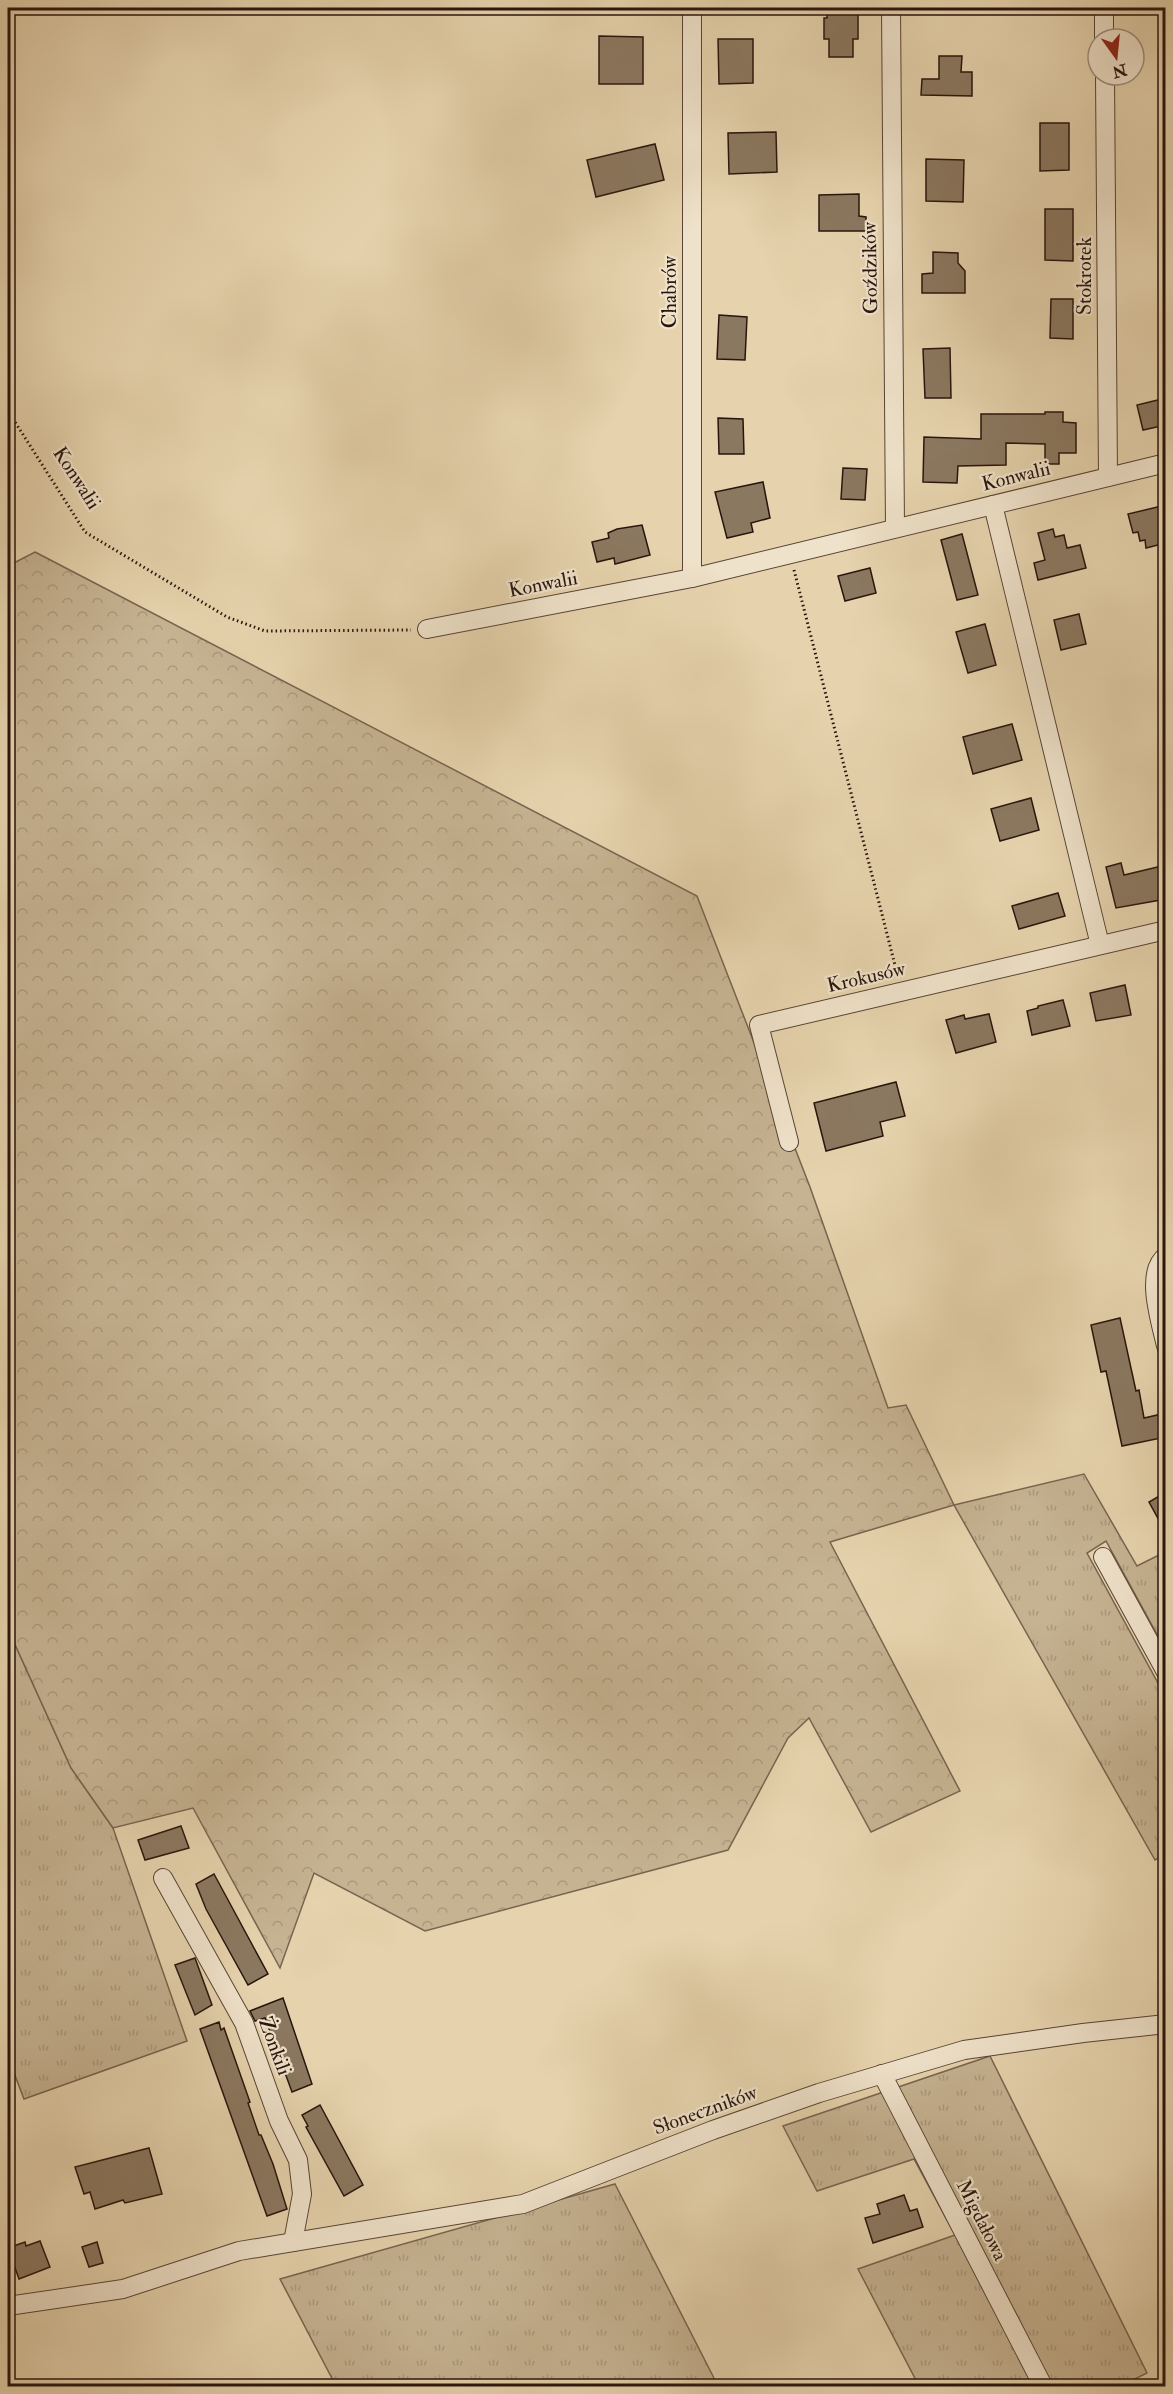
<svg xmlns="http://www.w3.org/2000/svg" width="1173" height="2394" font-family="'IM FELL Double Pica',serif">
<style>
.grass{fill:url(#grass-tufts);stroke:#786450;stroke-width:1.5}
.forest{fill:url(#forest-crowns);stroke:#786450;stroke-width:1.5}
.building{fill:#8b7860;stroke:#29150d;stroke-width:1.5}
.lines{fill:none;stroke-linecap:round;stroke-linejoin:round}
.street-casing{stroke:#584435;stroke-width:20}
.path{stroke:#29150d;stroke-width:3;stroke-dasharray:1.5 3;stroke-linecap:butt}
.street{stroke:#efe2ca;stroke-width:18}
.labels{text-anchor:middle;dominant-baseline:central;stroke-width:4.5;stroke-linejoin:round;paint-order:stroke}
.street-label{font-size:20px;fill:#29150d;stroke:#efe2ca}
</style>
<defs>
<pattern id="grass-tufts" width="24" height="20" patternUnits="userSpaceOnUse" patternTransform="scale(1.5)"><rect width="24" height="20" fill="#c6b392"/><path d="M3 7l-1-3M5 7V3M7 7l1-3M15 17l-1-3M17 17v-4M19 17l1-3" fill="none" stroke="#aa997d"/></pattern>
<pattern id="forest-crowns" width="20" height="18" patternUnits="userSpaceOnUse" patternTransform="scale(1.5)"><rect width="20" height="18" fill="#c6b392"/><path d="M2 6a3 3 0 1 1 6 0M12 15a3 3 0 1 1 6 0" fill="none" stroke="#aa997d"/></pattern>
</defs>
<rect width="100%" height="100%" fill="#e6d3ad"/>
<filter id="stains"><feTurbulence type="fractalNoise" baseFrequency=".00333" numOctaves="4"/><feColorMatrix values="0 0 0 0 .2 0 0 0 0 .09 0 0 0 0 .02 0 0 0 .5 -.17"/></filter>
<radialGradient id="worn" r=".72"><stop offset=".6" stop-color="#630" stop-opacity="0"/><stop offset="1" stop-color="#630" stop-opacity=".3"/></radialGradient>
<g class="grass">
<path d="M1084 1474 1137 1566 1165 1552V1649L1106 1541 1087 1553 1165 1696V1854L1155 1860 954 1505Z"/>
<path d="M8 1629 71 1768 113 1828 187 2041 24 2099 8 2057Z"/>
<path d="M990 2056 1147 2373 1121 2386H919L858 2269 955 2235 914 2159 817 2191 783 2126Z"/>
<path d="M615 2184 718 2386H336L280 2279Z"/>
</g>
<path class="forest" d="M35 552 697 896 810 1187 888 1408 906 1405 954 1505 830 1542 960 1791 871 1832 809 1718 788 1738 728 1850 425 1931 314 1873 280 1968 193 1808 113 1828 71 1768 8 1629V566Z"/>
<g class="building">
<path d="M827 8H858V39H853V57H829V39H824V18H827Z"/>
<path d="M599 36 643 37V84H599Z"/>
<path d="M718 39H753V83L719 84Z"/>
<path d="M939 56H962L961 72H972V96L921 95 922 79H939Z"/>
<path d="M1040 123H1069V170L1040 171Z"/>
<path d="M776 132 777 172 729 174 728 133Z"/>
<path d="M655 144 664 180 596 197 587 160Z"/>
<path d="M926 159 964 160 963 202 926 201Z"/>
<path d="M859 194V216L866 217V231H819V195Z"/>
<path d="M1045 209H1073V261L1045 260Z"/>
<path d="M933 252 958 253V263L965 271V293H922V274L933 273Z"/>
<path d="M1051 299H1073V339L1050 338Z"/>
<path d="M719 315 747 317 745 360 717 359Z"/>
<path d="M950 348 951 398H925L923 349Z"/>
<path d="M1166 398V425L1143 430 1137 405Z"/>
<path d="M1045 412H1063V422L1076 423V453H1059V464H1045V444L1006 443V465L958 466 957 483 923 482 924 437 981 439V414H1045Z"/>
<path d="M718 418 743 419 744 454H719Z"/>
<path d="M843 468 867 469 865 500 841 499Z"/>
<path d="M763 482 770 518 751 523 753 532 727 538 715 492Z"/>
<path d="M1166 505V543L1146 548 1145 540 1140 541 1138 532 1133 533 1128 514Z"/>
<path d="M642 525 650 555 615 564 614 558 597 562 592 542 609 538 608 533 617 529Z"/>
<path d="M1053 529 1055 537 1064 535 1067 548 1080 545 1086 568 1038 580 1034 563 1045 560 1038 533Z"/>
<path d="M962 534 978 595 957 600 941 540Z"/>
<path d="M870 568 876 593 845 601 838 576Z"/>
<path d="M1079 614 1086 644 1061 650 1054 620Z"/>
<path d="M985 624 996 665 968 673 956 632Z"/>
<path d="M1012 724 1022 760 973 774 963 737Z"/>
<path d="M1031 798 1039 830 1000 841 991 809Z"/>
<path d="M1121 863 1124 875 1166 865V899L1116 908 1106 867Z"/>
<path d="M1058 893 1065 916 1019 929 1012 906Z"/>
<path d="M1125 985 1131 1015 1096 1021 1090 993Z"/>
<path d="M1063 1000 1070 1026 1032 1035 1027 1011 1038 1008V1006Z"/>
<path d="M989 1014 996 1042 956 1053 946 1020 964 1015 965 1019Z"/>
<path d="M896 1082 905 1116 880 1122 883 1136 826 1151 814 1103Z"/>
<path d="M1120 1318 1136 1391 1139 1390 1144 1418 1166 1413V1437L1122 1446 1106 1371 1101 1372 1091 1325Z"/>
<path d="M1166 1492V1533L1149 1502Z"/>
<path d="M181 1826 189 1848 145 1860 138 1840Z"/>
<path d="M214 1874 268 1974 248 1985 206 1909 196 1884Z"/>
<path d="M195 1958 212 2005 195 2015 175 1965Z"/>
<path d="M283 1998 312 2084 292 2092 265 2018 255 2021 250 2011Z"/>
<path d="M219 2022 221 2030 224 2028 250 2102 248 2103 259 2135H261L273 2164 287 2209 267 2216 200 2029Z"/>
<path d="M320 2105 363 2185 344 2196 306 2127 308 2126 302 2115Z"/>
<path d="M149 2148 162 2194 125 2203 123 2200 95 2209 90 2192 84 2194 75 2167Z"/>
<path d="M904 2195 910 2211 917 2209 923 2227 873 2243 865 2218 880 2214 877 2204Z"/>
<path d="M40 2241 50 2267 19 2279 8 2248 25 2242 26 2246Z"/>
<path d="M97 2242 103 2263 89 2267 82 2247Z"/>
</g>
<g class="lines">
<g class="street-casing">
<g id="street">
<path d="M891 8 895 528"/>
<path d="M1104 8V39"/>
<path d="M1105 75 1108 477"/>
<path d="M993 505 1100 945"/>
<path d="M692 578V8"/>
<path d="M427 629 692 578 1166 463"/>
<path d="M789 1142 759 1025 1166 930"/>
<path d="M1166 1256C1144 1272 1161 1323 1166 1346"/>
<path d="M1103 1557 1166 1672"/>
<path d="M163 1878 244 2023 279 2121 298 2160 302 2194 293 2242"/>
<path d="M882 2074 1043 2386"/>
<path d="M8 2306 123 2289 239 2251 523 2204 713 2130 819 2093 964 2050 1083 2033 1166 2024"/>
</g>
</g>
<g class="path">
<path d="M8 411 85 532 227 617 265 631 411 630"/>
<path d="M794 570 897 973"/>
</g>
<use href="#street" class="street"/>
</g>
<g class="labels">
<g class="street-label">
<text transform="translate(870 268) rotate(-91)">Goździków</text>
<text transform="translate(1084 276) rotate(-90)">Stokrotek</text>
<text transform="translate(669 292) rotate(-90)">Chabrów</text>
<text transform="translate(1016 476) rotate(-14)">Konwalii</text>
<text transform="translate(77 478) rotate(57)">Konwalii</text>
<text transform="translate(543 584) rotate(-11)">Konwalii</text>
<text transform="translate(866 977) rotate(-13)">Krokusów</text>
<text transform="translate(275 2046) rotate(70)">Żonkili</text>
<text transform="translate(705 2110) rotate(-20)">Słoneczników</text>
<text transform="translate(982 2220) rotate(63)">Migdałowa</text>
</g>
</g>
<rect width="1173" height="2394" fill="none" stroke="#e6d3ad" stroke-width="30"/>
<rect x="9" y="9" width="1155" height="2376" fill="none" stroke="#29150d" stroke-width="3"/>
<rect x="15" y="15" width="1143" height="2364" fill="none" stroke="#29150d" stroke-width="1.5"/>
<g transform="translate(1116 57) rotate(165)"><circle r="28" fill="#efe2ca" stroke="#a0907e" stroke-width="1.5"/>
<path d="M0-4.5L10 22L0 15L-10 22Z" fill="#8f2418"/>
<text y="-9" font-size="16" font-weight="bold" text-anchor="middle" fill="#29150d">N</text>
</g>
<rect width="100%" height="100%" filter="url(#stains)"/>
<rect width="100%" height="100%" fill="url(#worn)"/>
</svg>
